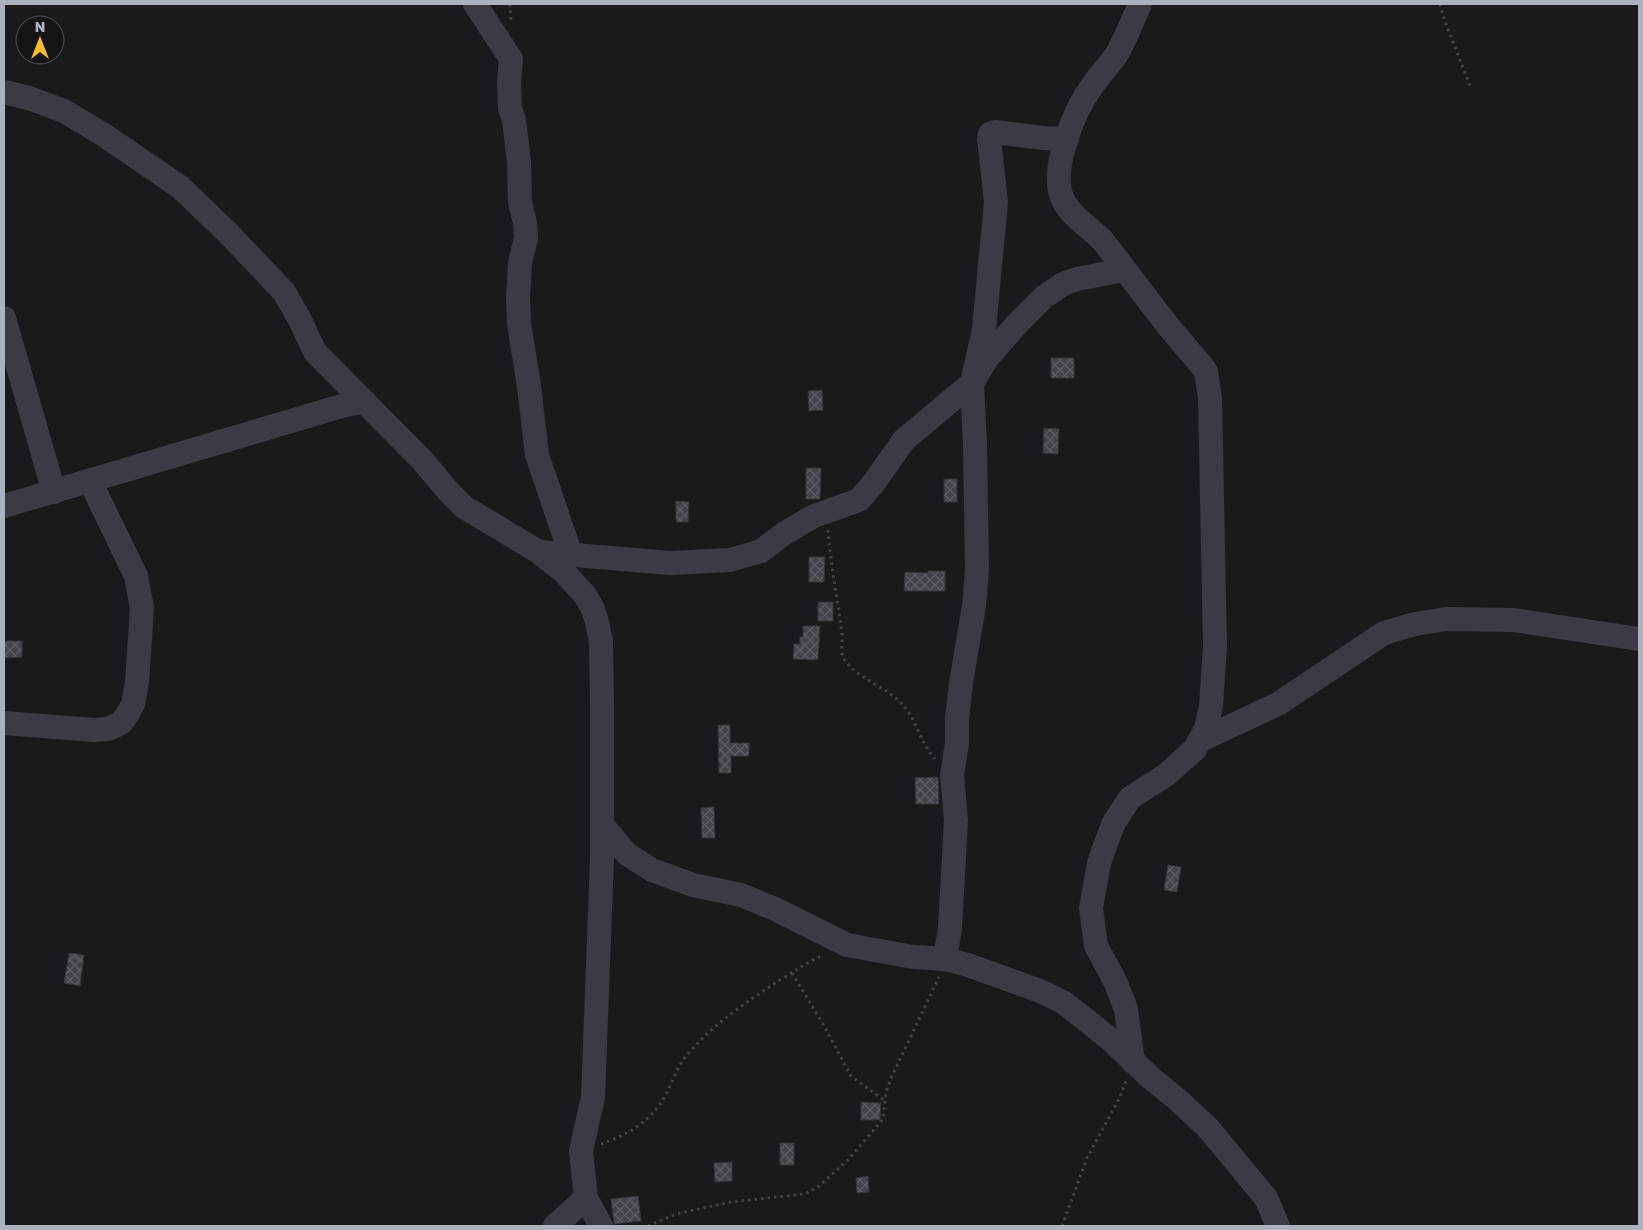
<svg xmlns="http://www.w3.org/2000/svg" width="1643" height="1230" font-family="'Golos Text',sans-serif">
<style>
.building{fill:url(#building-cross-hatch);stroke:#343439}
.lines{fill:none;stroke-linecap:round;stroke-linejoin:round}
.path{stroke:#41434a;stroke-width:3;stroke-dasharray:2.5 4;stroke-linecap:butt}
.minor{stroke:#3b3c43;stroke-width:24}
</style>
<defs>
<pattern id="building-cross-hatch" width="8" height="8" patternUnits="userSpaceOnUse" patternTransform="scale(1.25)"><rect width="8" height="8" fill="#44454a"/><path d="M0 0l8 8M0 8l8-8" fill="none" stroke="#5c5d62"/></pattern>
</defs>
<rect width="100%" height="100%" fill="#1a1a1d"/>
<g class="building">
<rect x="1051" y="358" width="23" height="20"/>
<path d="M822 390 823 410 809 411 808 391Z"/>
<path d="M1044 428 1059 429 1058 454 1043 453Z"/>
<path d="M806 468H821L820 499H806Z"/>
<rect x="944" y="479" width="13" height="23"/>
<path d="M676 501 689 502 688 522H676Z"/>
<path d="M809 557H825L824 582H809Z"/>
<path d="M928 571H945V591H904L905 572 928 573Z"/>
<rect x="818" y="602" width="15" height="19"/>
<path d="M803 626H820L818 660 793 659 794 644H800V637H803Z"/>
<path d="M4 641H22V657L4 658Z"/>
<path d="M718 725H730V743H749V756H731V773H719Z"/>
<path d="M938 777 939 804H916L915 778Z"/>
<path d="M714 807 715 838H702L701 808Z"/>
<path d="M1168 865 1181 867 1177 892 1164 890Z"/>
<path d="M69 953 84 955 80 986 64 983Z"/>
<path d="M861 1102 881 1103 880 1120H861Z"/>
<rect x="780" y="1143" width="14" height="22"/>
<path d="M732 1162V1181L715 1182 714 1163Z"/>
<path d="M868 1176 869 1192 857 1193 856 1178Z"/>
<path d="M638 1196 641 1221 614 1224 611 1199Z"/>
</g>
<g class="lines">
<g class="path">
<path d="M510 4 511 21"/>
<path d="M1440 4 1444 19 1471 88"/>
<path d="M828 530C831 565 837 599 842 633 843 641 840 653 844 659 855 677 888 688 902 704 917 720 920 743 935 759"/>
<path d="M792 973 823 1024 851 1076 885 1101"/>
<path d="M601 1144C628 1135 653 1120 666 1094 673 1081 678 1065 688 1054 713 1024 748 1001 780 980 795 971 808 962 823 955"/>
<path d="M648 1226 676 1214 731 1202 805 1194 818 1187 848 1160 883 1119 886 1092 892 1076 939 977"/>
<path d="M1062 1226 1087 1158 1119 1099 1126 1081"/>
</g>
<g class="minor">
<path d="M475 4 511 59 509 83 510 108 514 120 519 162 520 202 525 223 526 238 520 263 518 297 519 324 529 386 537 455 571 555"/>
<path d="M4 92 29 98 64 111 104 135 180 187 229 234 284 292 299 318 315 352 422 460 449 492 464 507 539 552 563 571 585 595 593 609 597 622 601 641 602 705V859L593 1097 581 1151 586 1198 601 1226"/>
<path d="M4 318 54 492"/>
<path d="M4 506 345 405 365 402"/>
<path d="M539 552 670 563 730 560 761 551 785 533 814 516 859 500 873 484 904 440 972 383 988 357 1017 324 1044 297 1063 284 1077 279 1124 270"/>
<path d="M4 723 94 730 108 729 121 723 127 715 133 704 137 682 142 608 136 576 90 481"/>
<path d="M1199 741 1278 704 1384 633 1415 624 1446 619 1514 620 1639 639"/>
<path d="M603 826 627 854 652 870 693 885 741 895 775 909 847 945 913 957 945 959 968 965 1040 991 1063 1002 1110 1039 1152 1079 1178 1100 1208 1128 1266 1198 1278 1226"/>
<path d="M945 959 950 928 956 820 952 775 957 743V719L961 683 974 606 977 570 975 445 972 383 984 329 996 202 989 139 990 134 995 132 1044 138 1067 139"/>
<path d="M1133 1062 1126 1009 1115 981 1096 946 1091 908 1099 863 1113 824 1130 798 1166 775 1195 749 1206 729 1211 706 1215 647 1210 398 1206 372 1202 366 1168 326 1103 241C1091 228 1071 217 1063 200 1049 170 1074 111 1092 86 1100 74 1111 64 1118 52 1126 37 1133 20 1140 4"/>
<path d="M555 1226 586 1198"/>
</g>
</g>
<rect width="1643" height="1230" fill="none" stroke="#acb1be" stroke-width="10"/>
<g transform="translate(40 40)"><circle r="24" fill="#151518" stroke="#51535a"/>
<path d="M0-4L9 19L0 12L-9 19Z" fill="#ffbe30"/>
<text y="-8" font-size="14" font-weight="bold" text-anchor="middle" fill="#acb1be">N</text>
</g>
</svg>
